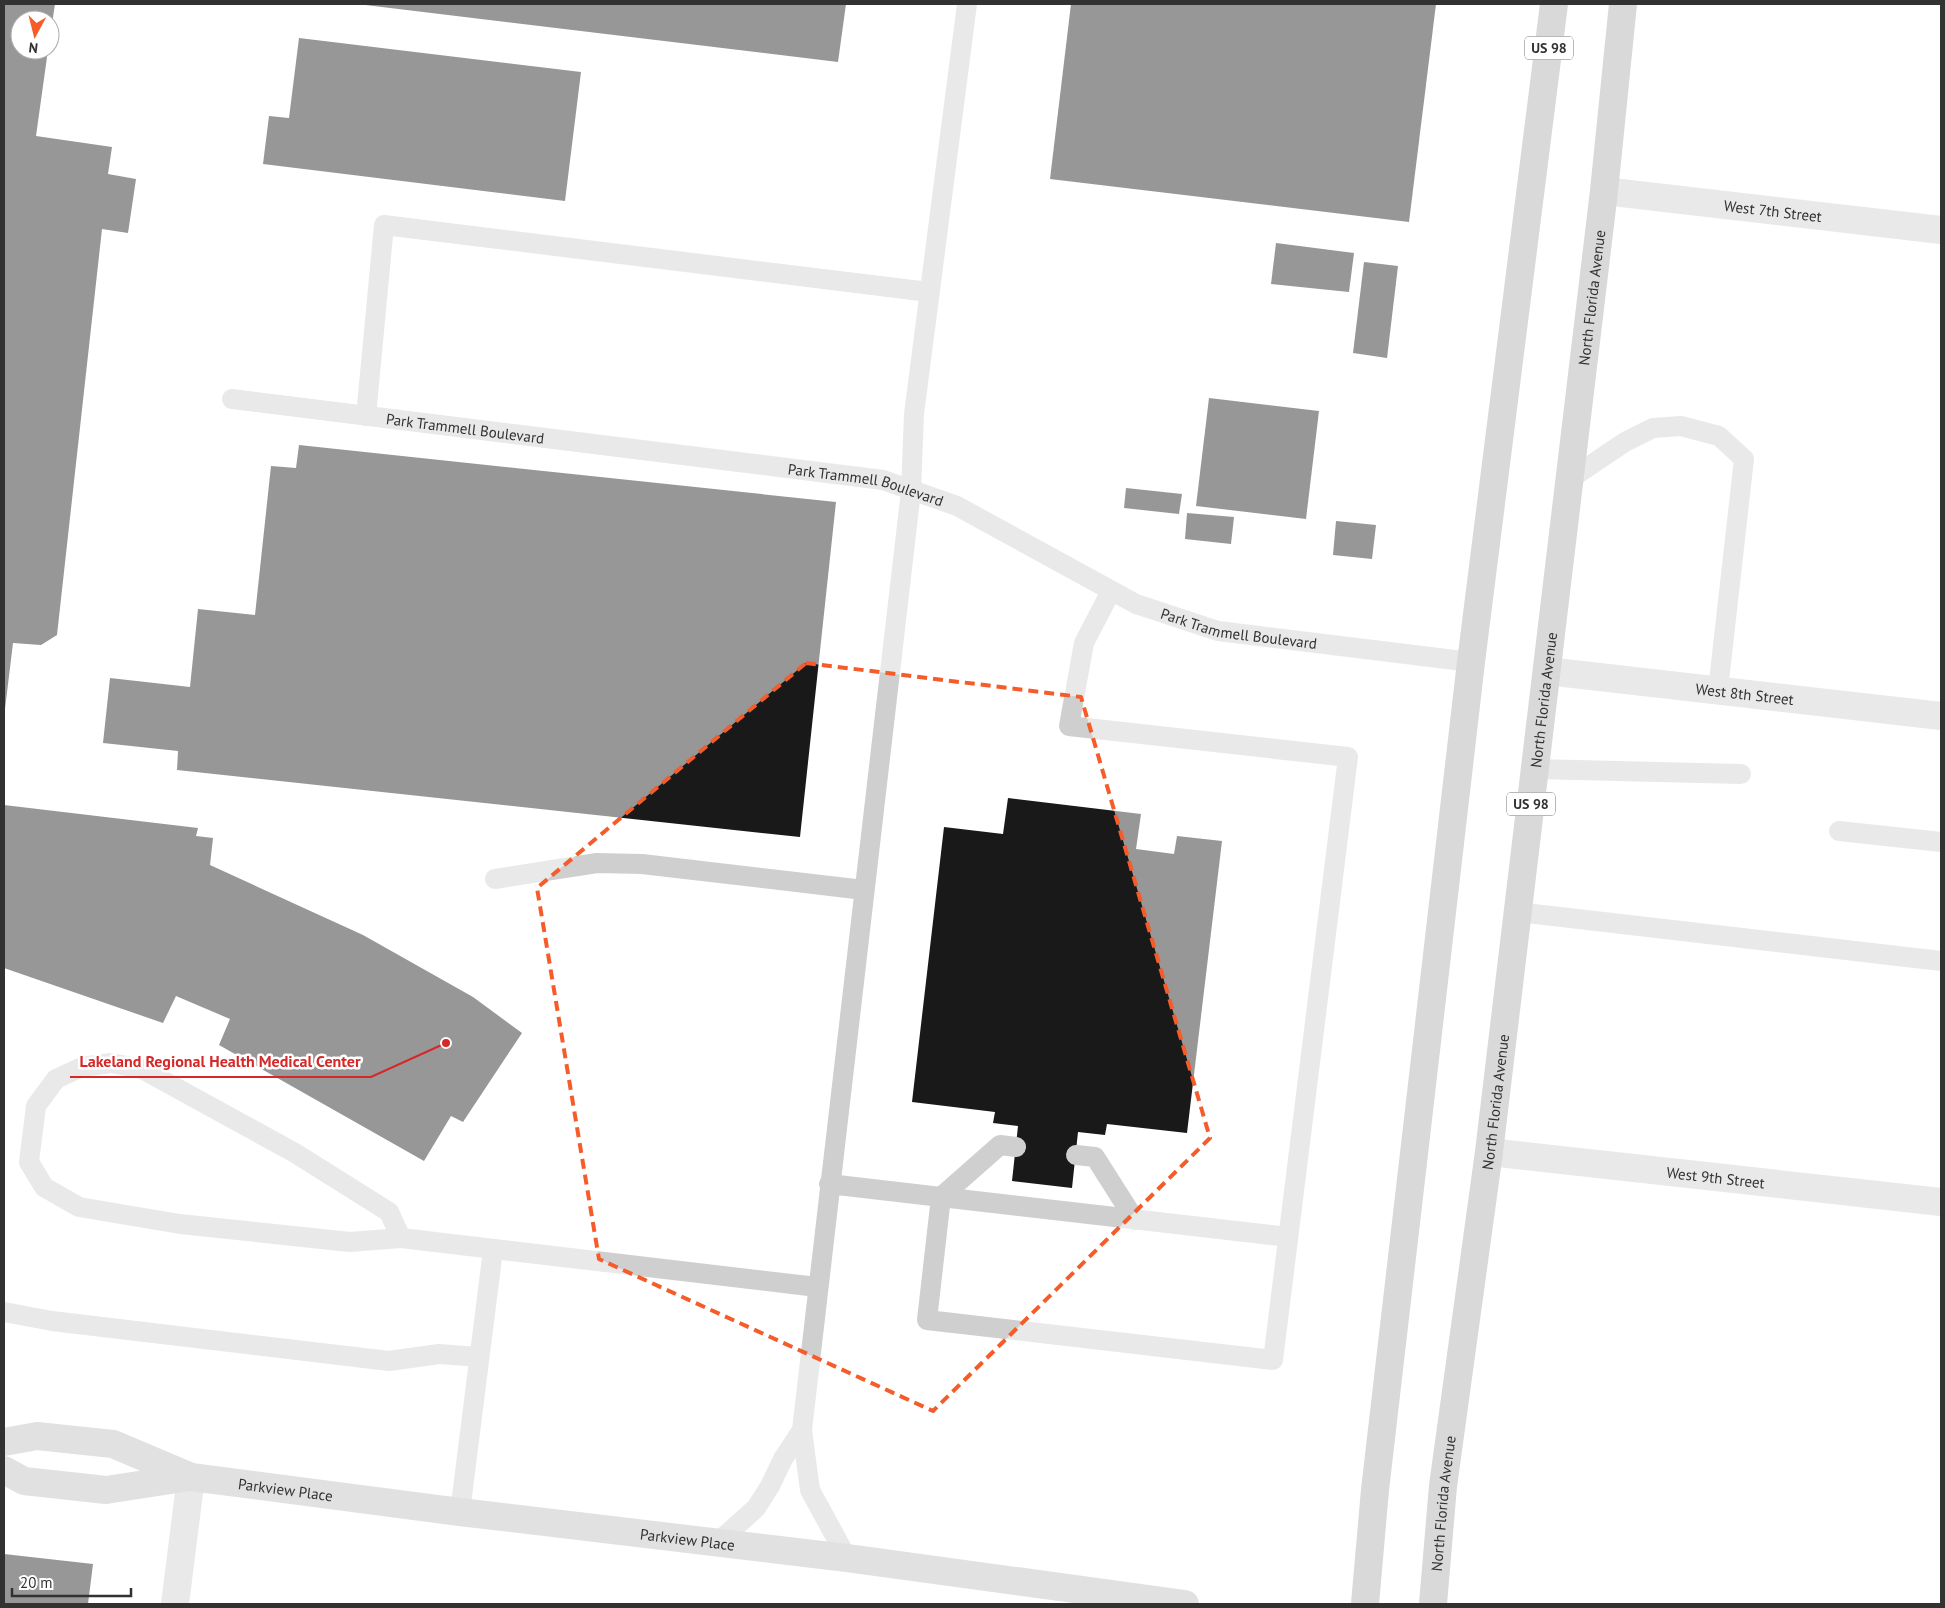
<svg xmlns="http://www.w3.org/2000/svg" width="1945" height="1608" font-family="'PT Sans',sans-serif">
<style>
.building{fill:#191919}
.lines{fill:none;stroke-linecap:round;stroke-linejoin:round}
.lane{stroke:#cfcfcf;stroke-width:20}
.street{stroke:#cfcfcf;stroke-width:28}
.secondary{stroke:#bcbcbc;stroke-width:28}
.primary{stroke:#aaa;stroke-width:28}
.marked{fill:none;stroke:#f55c29;stroke-width:4;stroke-dasharray:10 6;stroke-linejoin:round}
.labels{text-anchor:middle;dominant-baseline:central;stroke-width:5;stroke-linejoin:round;paint-order:stroke}
.shield{fill:#fff;stroke:#707070;stroke-width:1}
.shield-label{font-size:14px;font-weight:bold;fill:#323232}
.street-label{font-size:15px;fill:#323232;stroke:#fff}
.leader{fill:none;stroke:#d62828;stroke-width:2}
.callout-dot{fill:#d62828;stroke:#fff;stroke-width:2}
.callout-label{font-size:16px;text-anchor:middle;font-weight:bold;fill:#d62828;stroke:#fff;stroke-width:5;stroke-linejoin:round;paint-order:stroke}
</style>
<rect width="100%" height="100%" fill="#fff"/>
<g class="building">
<path d="M4 4H55L51 30 50 20H20V50H48L36 136 112 147 108 174 136 179 128 233 102 229 57 635 41 645 13 643 5 709Z"/>
<path d="M357 4H846L838 62Z"/>
<path d="M1071 4H1436L1409 222 1050 179Z"/>
<path d="M299 38 581 72 565 201 263 164 269 116 289 118Z"/>
<path d="M1276 243 1354 253 1349 292 1271 284Z"/>
<path d="M1364 262 1398 266 1387 358 1353 353Z"/>
<path d="M1209 398 1319 411 1306 519 1196 506Z"/>
<path d="M299 445 836 502 800 837 177 770 178 751 103 743 110 678 190 687 198 609 255 615 271 466 296 468Z"/>
<path d="M1126 488 1182 494 1179 514 1124 508Z"/>
<path d="M1187 513 1234 517 1231 544 1185 539Z"/>
<path d="M1336 521 1376 525 1372 559 1333 555Z"/>
<path d="M1008 798 1141 814 1136 849 1174 854 1177 836 1222 841 1187 1133 1107 1124 1105 1135 1078 1132 1072 1188 1012 1181 1018 1126 993 1123 995 1112 912 1102 944 827 1003 834Z"/>
<path d="M4 805 198 828 196 836 213 838 210 865 363 935 473 997 522 1033 463 1122 451 1116 424 1161 219 1045 230 1019 176 996 163 1023 4 968Z"/>
<path d="M4 1554 93 1564 88 1604H4Z"/>
</g>
<g class="lines">
<g class="lane">
<path id="s1" d="M232 399 883 480 957 506 1136 604 1218 631 1471 662"/>
<path d="M366 416 384 225 929 292"/>
<path d="M1570 479 1625 442 1653 428 1681 426 1719 436 1744 459 1718 690"/>
<path d="M1535 769 1741 774"/>
<path d="M1839 831 1941 842"/>
<path d="M495 879 597 863 642 864 864 890"/>
<path d="M1518 912 1941 961"/>
<path d="M111 1063 142 1069 295 1153 389 1212 401 1238 350 1242 180 1224 79 1207 44 1187 29 1162 36 1106 56 1079 82 1067Z"/>
<path d="M1076 1155 1095 1157 1135 1220"/>
<path d="M829 1184 941 1197 927 1320 1273 1360 1348 757 1069 726 1084 643 1111 591"/>
<path d="M941 1197 1288 1237"/>
<path d="M941 1197 1000 1145 1016 1147"/>
<path d="M401 1238 817 1287"/>
<path d="M4 1312 52 1321 389 1361 439 1354 479 1357"/>
<path d="M460 1512 493 1250"/>
<path d="M717 1543 756 1508 770 1486 783 1459 802 1430"/>
<path d="M847 1558 810 1490 802 1430 911 491 914 414 967 4"/>
</g>
<g class="street">
<path id="s2" d="M1604 191 1941 230"/>
<path id="s3" d="M1547 671 1941 716"/>
<path id="s4" d="M1489 1152 1941 1202"/>
<path d="M175 1604 191 1477"/>
</g>
<g class="secondary">
<path id="s5" d="M4 1442 37 1436 113 1444 191 1477 460 1512 847 1558 1185 1604"/>
<path d="M4 1470 24 1481 106 1490 190 1477"/>
</g>
<g class="primary">
<path d="M1365 1604 1375 1490 1471 662 1554 4"/>
<path id="s6" d="M1433 1604 1443 1486 1489 1152 1604 191 1623 4"/>
</g>
</g>
<path d="M0 0H1945V1608H0ZM806 663 1081 697 1210 1138 933 1411 599 1259 537 888Z" fill="#fff" fill-opacity=".55" fill-rule="evenodd"/>
<path class="marked" d="M806 663 1081 697 1210 1138 933 1411 599 1259 537 888Z"/>
<g class="labels">
<g class="shield">
<rect x="1525" y="36.5" width="48" height="23" rx="4"/>
<rect x="1507" y="792.5" width="48" height="23" rx="4"/>
</g>
<g class="shield-label">
<text x="1549" y="48">US 98</text>
<text x="1531" y="804">US 98</text>
</g>
<g class="street-label">
<text stroke="none"><textPath href="#s2" startOffset="170">West 7th Street</textPath></text>
<text stroke="none"><textPath href="#s6" startOffset="1316">North Florida Avenue</textPath></text>
<text stroke="none"><textPath href="#s1" startOffset="235">Park Trammell Boulevard</textPath></text>
<text stroke="none"><textPath href="#s1" startOffset="640">Park Trammell Boulevard</textPath></text>
<text stroke="none"><textPath href="#s1" startOffset="1045">Park Trammell Boulevard</textPath></text>
<text stroke="none"><textPath href="#s3" startOffset="199">West 8th Street</textPath></text>
<text stroke="none"><textPath href="#s6" startOffset="911">North Florida Avenue</textPath></text>
<text stroke="none"><textPath href="#s6" startOffset="506">North Florida Avenue</textPath></text>
<text stroke="none"><textPath href="#s4" startOffset="228">West 9th Street</textPath></text>
<text stroke="none"><textPath href="#s5" startOffset="290">Parkview Place</textPath></text>
<text stroke="none"><textPath href="#s6" startOffset="101">North Florida Avenue</textPath></text>
<text stroke="none"><textPath href="#s5" startOffset="695">Parkview Place</textPath></text>
</g>
</g>
<path class="leader" d="M446 1043L371 1077H70"/>
<circle class="callout-dot" cx="446" cy="1043" r="5"/>
<g class="callout-label">
<text x="220" y="1067">Lakeland Regional Health Medical Center</text>
</g>
<rect width="1945" height="1608" fill="none" stroke="#323232" stroke-width="10"/>
<g transform="translate(35 35) rotate(187)"><circle r="24" fill="#ffffff" stroke="#adadad"/>
<path d="M0-4L9 19L0 12L-9 19Z" fill="#f55c29"/>
<text y="-8" font-size="14" font-weight="bold" text-anchor="middle" fill="#323232">N</text>
</g>
<path d="M12 1588v8h119v-8" fill="none" stroke="#323232" stroke-width="2.5"/>
<text x="20" y="1588" font-size="15" fill="#323232" stroke="#ffffff" stroke-width="4" paint-order="stroke">20 m</text>
</svg>
